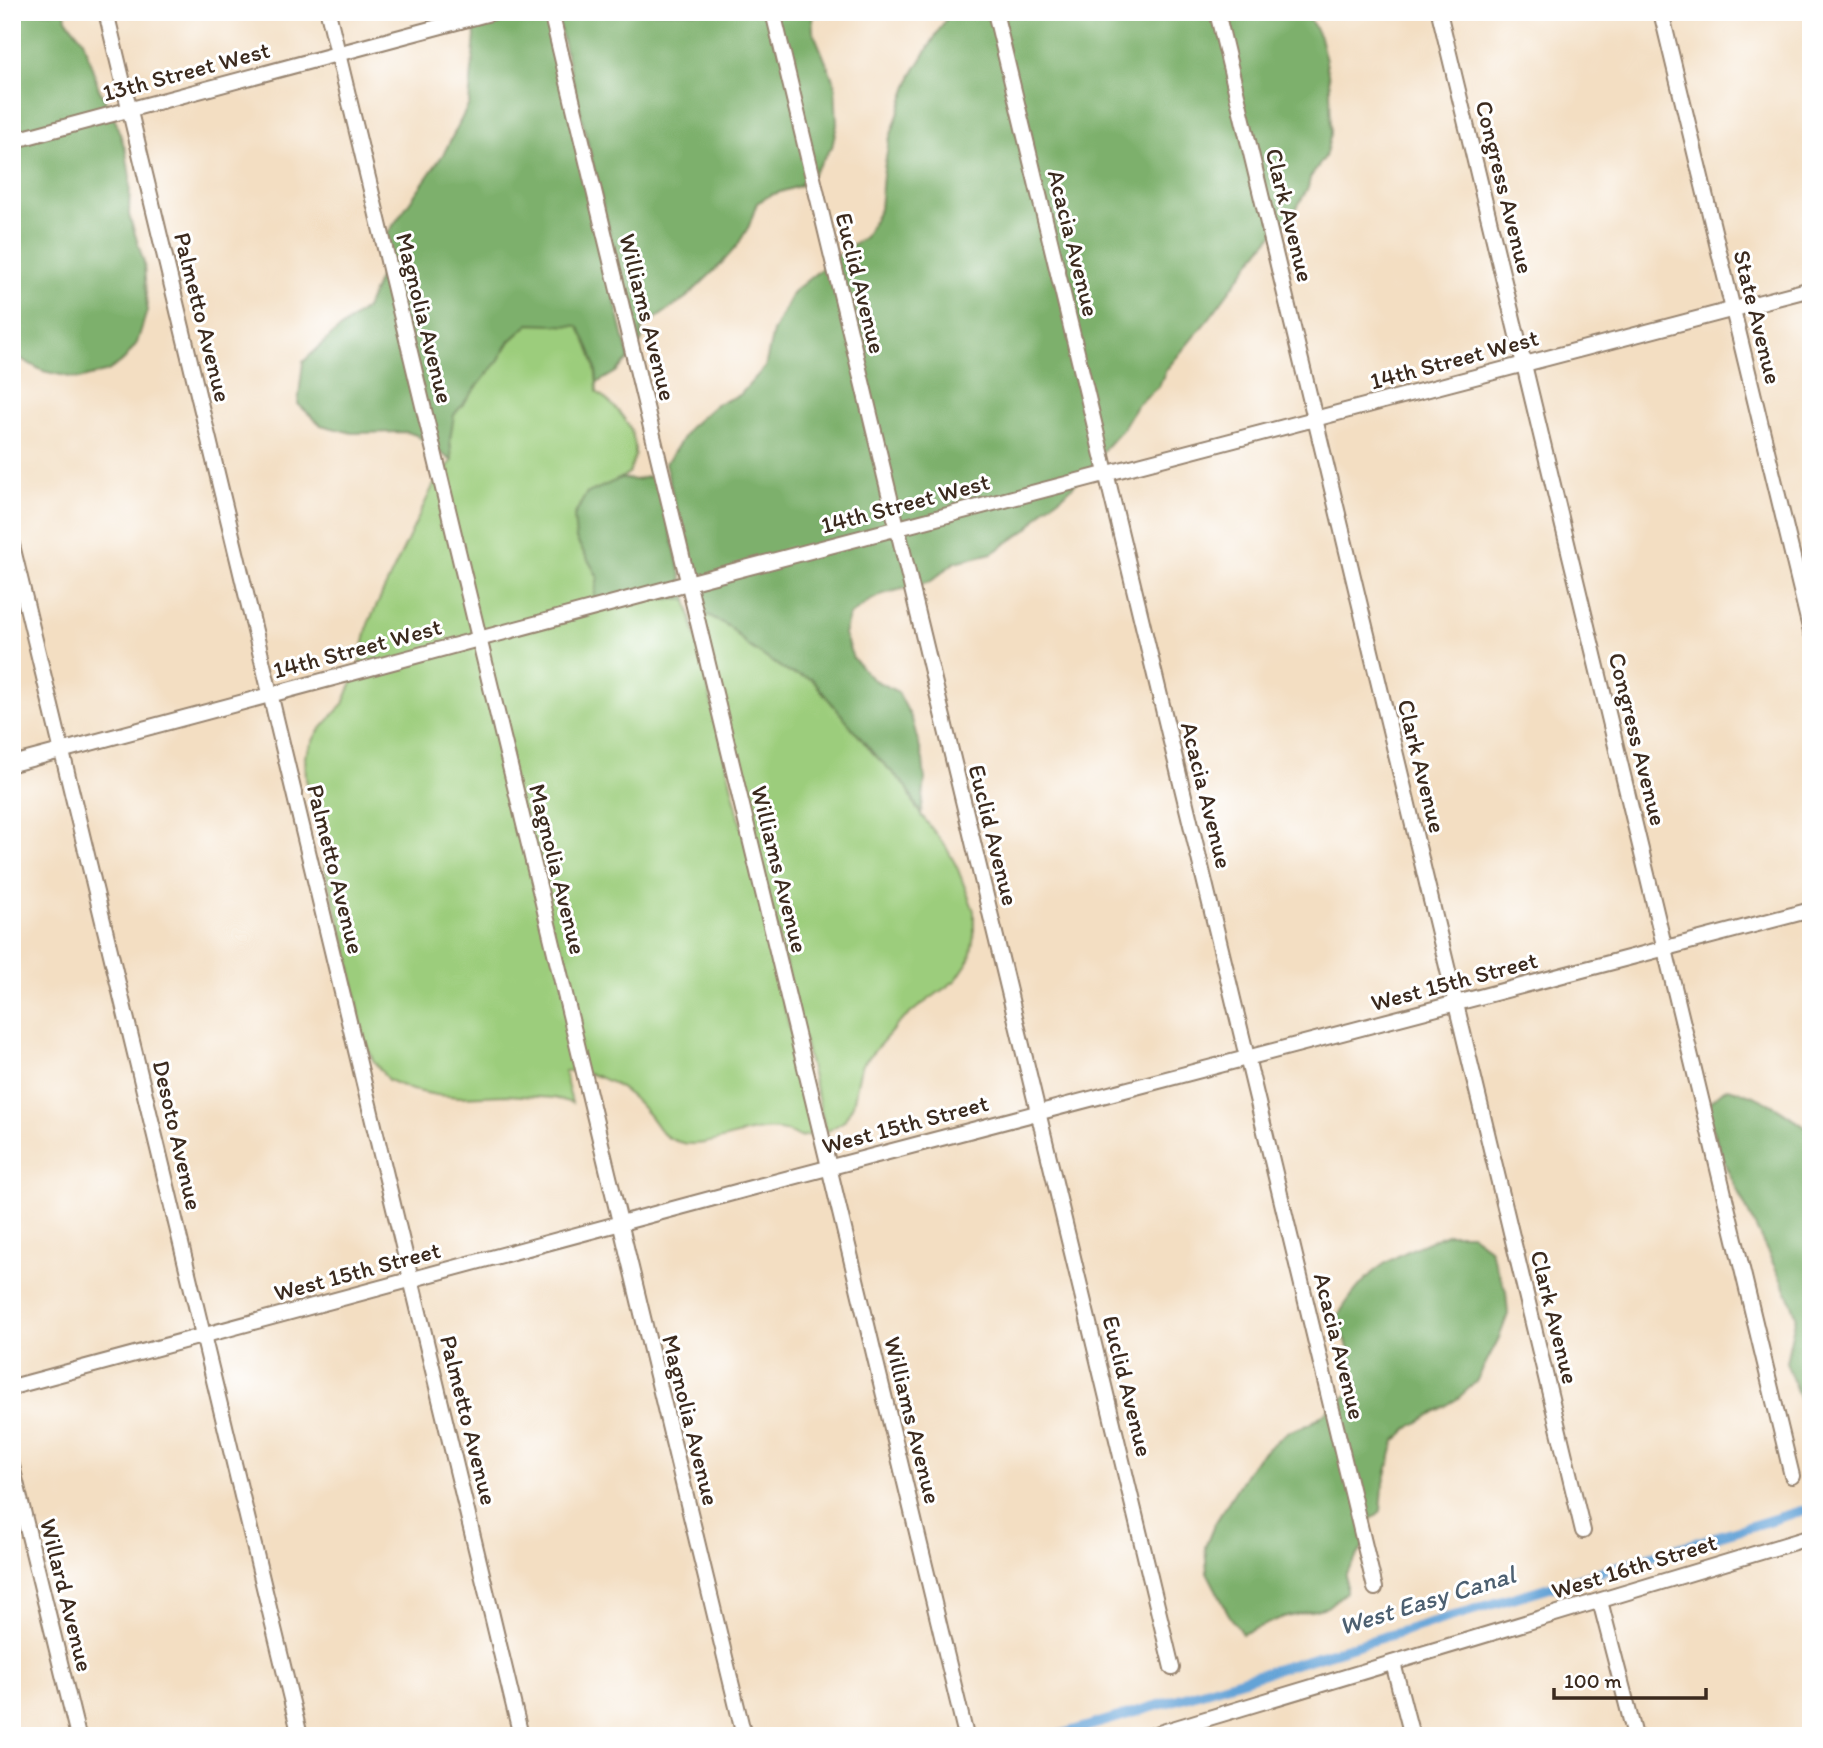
<svg xmlns="http://www.w3.org/2000/svg" width="1823" height="1748" font-family="Itim,sans-serif">
<style>
.green{fill:#9ccd7c;stroke:#6c7c4d;stroke-width:2}
.forest{fill:#7db06c;stroke:#5c6d45;stroke-width:2}
.lines{fill:none;stroke-linecap:round;stroke-linejoin:round}
.canal{stroke:#64a3d7;stroke-width:10}
.minor-casing{stroke:#978470;stroke-width:18}
.minor{stroke:#fff;stroke-width:14}
.labels{text-anchor:middle;dominant-baseline:central;stroke-width:6;stroke-linejoin:round;paint-order:stroke}
.street-label{font-size:24px;fill:#3b2a1e;stroke:#fff}
.water-label{font-size:26px;font-style:italic;fill:#4d6071;stroke:#fff}
</style>
<rect width="100%" height="100%" fill="#fff"/>
<filter id="ink" filterUnits="userSpaceOnUse"><feTurbulence type="fractalNoise" baseFrequency=".0143" numOctaves="2"/><feDisplacementMap in="SourceGraphic" scale="14" xChannelSelector="R" yChannelSelector="G"/><feConvolveMatrix kernelMatrix="1 2 1 2 8 2 1 2 1" color-interpolation-filters="sRGB"/></filter>
<filter id="wash" filterUnits="userSpaceOnUse"><feTurbulence type="fractalNoise" baseFrequency=".00686" numOctaves="4" result="noise"/><feDisplacementMap in="SourceGraphic" scale="28" xChannelSelector="R" yChannelSelector="G"/><feGaussianBlur stdDeviation="1.57" result="paint"/><feColorMatrix in="noise" values="0 0 0 0 0 0 0 0 0 0 0 0 0 0 0 0 0 1.4 0 .05"/><feComposite in="paint" operator="in"/></filter>
<g filter="url(#wash)">
<rect width="100%" height="100%" fill="#f3dec2"/>
<g class="green">
<path d="M529 324 578 325C591 350 597 365 597 392 616 406 636 426 635 452 635 458 631 467 629 473L609 485 576 539 598 577 658 598 687 600 815 1134 800 1137C760 1114 713 1153 679 1142 659 1136 660 1128 648 1114 627 1088 598 1070 564 1071L572 1103 554 1098 506 1095 460 1097 436 1095 412 1090 388 1080 373 1060 364 1040 346 944 326 873 319 826 306 779 305 756 317 733 343 704 359 665 368 624 433 486 452 461 450 440 453 415 498 361 510 341Z"/>
<path d="M701 613 710 616 731 628 747 645 768 659 788 672 812 679 873 753 907 787 916 808 946 847 957 867 974 911V935L970 959 956 980 917 1008 898 1024 861 1066 853 1105 844 1121 828 1131 826 1132Z"/>
</g>
<g class="forest">
<path d="M12 12H65L66 19 83 40 99 89 116 122 126 152 130 177 129 215 144 263 147 311 137 343 124 360 108 371 79 379 43 371 12 354Z"/>
<path d="M469 12H545L629 359 616 372 597 383C597 362 588 344 578 326L529 324 510 341 498 361 454 415 450 440 452 461 416 435 407 432 352 433 321 425 298 404 303 362 332 335 366 308 382 272 388 233 444 153 469 104 475 35Z"/>
<path d="M556 12H812L813 31 835 84 837 125 832 147 812 175 799 186 771 195 757 203 749 226 737 246 721 264 687 297 642 328V340L637 347Z"/>
<path d="M950 12H1303L1309 17 1320 37 1326 61 1330 87 1331 134 1325 157 1310 178 1308 188 1295 211 1261 248 1211 316 1166 370 1159 386 1136 406 1123 428 1106 447 1088 471 1064 495 1046 507 1028 529 992 553 955 562 930 582 883 594 869 601 849 616 844 634 853 658 872 679 898 692 912 719 923 760 925 780 921 815 907 787 873 753 812 679 788 672 768 659 747 645 731 628 710 616 701 613 665 463 670 458 689 428 716 404 740 395 765 367 773 332 793 292 837 256 865 237 880 209 883 175 889 140 912 75Z"/>
<path d="M656 471 687 600 658 598 599 605 594 597 598 577 576 539 574 516 586 494 621 478 635 480 651 476Z"/>
<path d="M1727 1088C1760 1095 1785 1111 1811 1132V1416L1802 1405 1786 1362 1796 1315 1788 1294 1727 1169 1711 1126 1708 1103Z"/>
<path d="M1447 1234H1470L1489 1248 1506 1291 1508 1314 1499 1338 1476 1382 1457 1399 1412 1426 1395 1441 1383 1487 1381 1511 1368 1522 1366 1543 1346 1573V1592L1327 1607 1276 1620 1242 1634 1228 1613 1207 1572 1205 1547 1214 1525 1252 1464 1269 1447 1288 1432 1310 1424 1358 1387 1346 1340 1336 1319C1368 1265 1391 1258 1447 1234Z"/>
</g>
<g class="lines">
<path class="canal" d="M1056 1736 1811 1508"/>
</g>
</g>
<g filter="url(#ink)">
<g class="lines">
<g class="minor-casing">
<g id="minor">
<path d="M106 12 521 1736"/>
<path d="M328 12 744 1736"/>
<path d="M551 12 966 1736"/>
<path d="M773 12 1172 1668"/>
<path d="M995 12 1375 1588"/>
<path d="M1217 12 1583 1531"/>
<path d="M1439 12 1792 1476"/>
<path d="M1661 12 1811 632"/>
<path d="M12 141 494 12"/>
<path d="M12 545 300 1736"/>
<path d="M12 764 688 583 1811 289"/>
<path d="M12 1387 751 1188 1811 910"/>
<path d="M12 1466 78 1736"/>
<path d="M1806 1539 1811 1554"/>
<path d="M1600 1601 1635 1736"/>
<path d="M1393 1663 1412 1736"/>
<path d="M1149 1736 1811 1537"/>
</g>
</g>
<use href="#minor" class="minor"/>
</g>
</g>
<g class="labels">
<g class="street-label">
<text transform="translate(186 71) rotate(-15)">13th Street West</text>
<text transform="translate(1505 187) rotate(76)">Congress Avenue</text>
<text transform="translate(1290 215) rotate(76)">Clark Avenue</text>
<text transform="translate(1074 243) rotate(76)">Acacia Avenue</text>
<text transform="translate(861 283) rotate(76)">Euclid Avenue</text>
<text transform="translate(203 317) rotate(76)">Palmetto Avenue</text>
<text transform="translate(648 317) rotate(76)">Williams Avenue</text>
<text transform="translate(1758 317) rotate(76)">State Avenue</text>
<text transform="translate(425 318) rotate(76)">Magnolia Avenue</text>
<text transform="translate(1454 359) rotate(-15)">14th Street West</text>
<text transform="translate(905 503) rotate(-15)">14th Street West</text>
<text transform="translate(357 648) rotate(-15)">14th Street West</text>
<text transform="translate(1638 739) rotate(76)">Congress Avenue</text>
<text transform="translate(1422 766) rotate(76)">Clark Avenue</text>
<text transform="translate(1207 795) rotate(76)">Acacia Avenue</text>
<text transform="translate(994 835) rotate(76)">Euclid Avenue</text>
<text transform="translate(336 869) rotate(76)">Palmetto Avenue</text>
<text transform="translate(558 869) rotate(76)">Magnolia Avenue</text>
<text transform="translate(780 869) rotate(76)">Williams Avenue</text>
<text transform="translate(1454 981) rotate(-15)">West 15th Street</text>
<text transform="translate(905 1124) rotate(-15)">West 15th Street</text>
<text transform="translate(178 1135) rotate(77)">Desoto Avenue</text>
<text transform="translate(357 1271) rotate(-15)">West 15th Street</text>
<text transform="translate(1555 1317) rotate(76)">Clark Avenue</text>
<text transform="translate(1340 1346) rotate(76)">Acacia Avenue</text>
<text transform="translate(1128 1386) rotate(76)">Euclid Avenue</text>
<text transform="translate(469 1420) rotate(76)">Palmetto Avenue</text>
<text transform="translate(691 1420) rotate(76)">Magnolia Avenue</text>
<text transform="translate(913 1420) rotate(76)">Williams Avenue</text>
<text transform="translate(1634 1566) rotate(-17)">West 16th Street</text>
<text transform="translate(67 1595) rotate(76)">Willard Avenue</text>
</g>
<g class="water-label">
<text transform="translate(1427 1600) rotate(-17)">West Easy Canal</text>
</g>
</g>
<rect width="1823" height="1748" fill="none" stroke="#fff" stroke-width="42"/>
<path d="M1554 1688v10h152v-10" fill="none" stroke="#3b2a1e" stroke-width="3.5"/>
<text x="1564" y="1688" font-size="21" fill="#3b2a1e" stroke="#ffffff" stroke-width="5" paint-order="stroke">100 m</text>
</svg>
